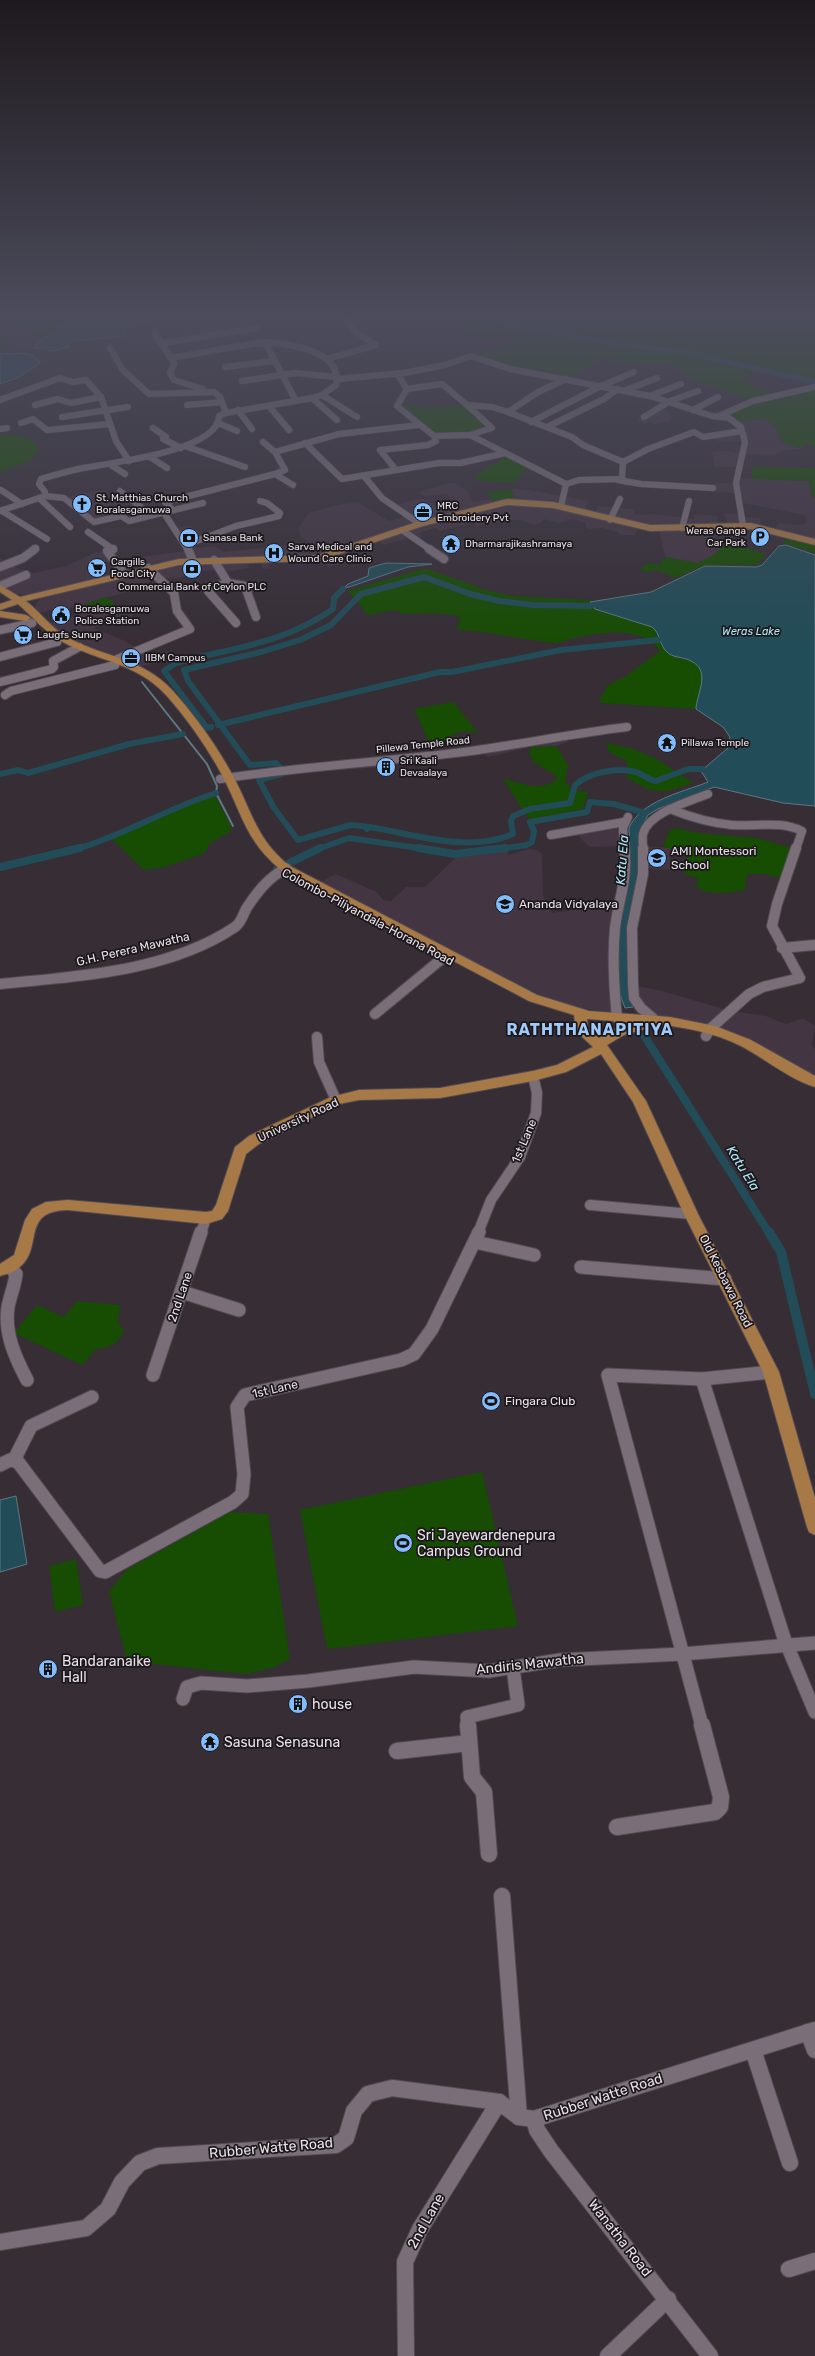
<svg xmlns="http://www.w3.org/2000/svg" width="815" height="2356" font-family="Rubik,sans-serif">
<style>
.built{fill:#433542}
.green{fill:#174c03}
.water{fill:#224c57;stroke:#5d7982}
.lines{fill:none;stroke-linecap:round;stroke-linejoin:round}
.stream{stroke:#5d7982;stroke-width:2}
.canal-far2{stroke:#224c57;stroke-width:6}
.canal-far1{stroke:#224c57;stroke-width:8}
.canal{stroke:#224c57;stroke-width:10}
.river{fill:#224c57;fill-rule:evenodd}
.minor-far4-casing{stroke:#524a52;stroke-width:7}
.minor-far3-casing{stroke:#524a52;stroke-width:10}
.minor-far2-casing{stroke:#524a52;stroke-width:12}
.minor-far1-casing{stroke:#524a52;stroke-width:15}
.minor-casing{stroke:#524a52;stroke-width:18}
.major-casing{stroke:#524a52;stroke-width:2}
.minor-far4{stroke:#7a6f79;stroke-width:6}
.minor-far3{stroke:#7a6f79;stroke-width:8}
.minor-far2{stroke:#7a6f79;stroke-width:10}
.minor-far1{stroke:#7a6f79;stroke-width:13}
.minor{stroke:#7a6f79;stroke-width:16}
.major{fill:#a77946;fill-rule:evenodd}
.labels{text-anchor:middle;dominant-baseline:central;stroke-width:3.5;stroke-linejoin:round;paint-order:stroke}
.far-poi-label{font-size:10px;fill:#e8e2e8;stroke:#1b171b;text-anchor:start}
.far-street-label{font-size:10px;fill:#e8e2e8;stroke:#1b171b}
.far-water-label{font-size:11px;font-style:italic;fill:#afe9f8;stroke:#1b171b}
.poi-label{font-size:12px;fill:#e8e2e8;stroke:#1b171b;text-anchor:start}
.street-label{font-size:12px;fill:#e8e2e8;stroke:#1b171b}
.water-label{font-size:13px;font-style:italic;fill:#afe9f8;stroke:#1b171b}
.near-poi-label{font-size:14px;fill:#e8e2e8;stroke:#1b171b;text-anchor:start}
.near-street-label{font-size:14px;fill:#e8e2e8;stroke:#1b171b}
.district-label{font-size:16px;font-weight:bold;letter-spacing:1px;fill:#a0caf9;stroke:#1b171b}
</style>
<rect width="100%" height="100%" fill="#362d35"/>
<g class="built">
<path d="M23 327 35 337 42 338 33 342 29 350 8 343 2 334 10 328Z"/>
<path d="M659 408 669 412 671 416 670 421 655 424 638 421 639 418Z"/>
<path d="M765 418 776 428 782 442 802 449 786 450 774 455 745 454 741 467H715L712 452 722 450 744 454 745 442 718 441 709 438 742 431 737 423Z"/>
<path d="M738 478 809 481 811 495 815 498V542L774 530 779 523 804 525 807 521 805 515 738 502 736 493 716 492 713 488 714 483H736Z"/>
<path d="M449 483H454L467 490 473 502 491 499 497 504 517 501 510 489 530 490 588 501V504L582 512 594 515 598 506 634 509V514L641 515 653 514 694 519 695 515 700 514 718 516 717 520 719 525 715 538 730 540 714 555 698 563 665 557 659 529 641 527 634 535H623L619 534 618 532 601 528 590 529 586 527V523L573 519 559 523 544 519 539 524 533 525 521 520H509L477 526 472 523 440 531 435 528 419 533 422 536 415 539 412 537 384 545 377 539 336 554 347 562 329 567 319 558 267 561 271 568 263 569 260 561H247L249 568 221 573 219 569 190 573 180 578 155 579 148 582 147 586 136 590 96 600 79 607 56 609 35 614 34 609 39 599 44 597 8 593 0 588V558L14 567 34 573 66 566 94 553 108 551 113 560 101 563 108 570 93 574 98 580 124 574 116 564 121 562 152 555 189 551 175 529 182 527 191 526 205 537 192 543 198 548 215 546 223 552 310 543 301 537 298 528 309 513 337 505 358 502 389 521 407 516 393 506 416 499H425L439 508 457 503 446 494 424 496 418 492Z"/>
<path d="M98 490 105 494 109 501 118 502 126 508 123 515 97 522 77 509 94 504 92 500 87 499 71 503 64 498Z"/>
<path d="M724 513 741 514 742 517 760 518 761 521 759 527 728 525Z"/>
<path d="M127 605 133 611V616L118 619 94 628 125 641 147 654 168 651 172 658 137 668 79 647 46 624 84 613Z"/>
<path d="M566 737 568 742 551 748 531 747 488 757 478 750Z"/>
<path d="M379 760 381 767 278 775 282 774Z"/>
<path d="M624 822V846L590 847 581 839 577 831Z"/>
<path d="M509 846 508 855 528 849 537 850 542 854 543 895 552 913 588 908 610 909 617 914 614 1013 570 1006 523 988 321 882 336 874 377 892 383 900 391 901 406 887H425L464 850Z"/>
<path d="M643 846 670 848V870L644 868Z"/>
<path d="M633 985 662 991 731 1011 766 1016 786 1024 803 1018 815 1026 812 1045 815 1049V1078L733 1033 710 1025 644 1015Z"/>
</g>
<g class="green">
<path d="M0 316H102L63 322 58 324 61 331 42 338 35 337 23 327 10 328 2 334 9 346 0 349Z"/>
<path d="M438 316H815V382C793 375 760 364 741 380L774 393 750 400 682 376 684 373 683 370 672 365 633 364 603 359 566 379 471 356 511 342 505 339 481 340 451 325V320Z"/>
<path d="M815 387V447L805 443 802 449 782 442 776 428 765 418 737 423 726 417 736 407Z"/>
<path d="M414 405 419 408 467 405 490 425 489 430 434 436 397 406Z"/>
<path d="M0 435C13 435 35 434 39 450L29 461 2 472 0 469Z"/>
<path d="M509 455 528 465 515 483 478 481 475 477 484 469Z"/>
<path d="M752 467 815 468V498L811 495 809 481 752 479Z"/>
<path d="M510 489 517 501 496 503 486 492Z"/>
<path d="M789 534 815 542V553L783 543Z"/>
<path d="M727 543 766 554 757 565H705L676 578 656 570 647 572 639 569 649 563 659 565 665 557 698 563 714 555Z"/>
<path d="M421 569H428L486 590 513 596 590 600 591 606 595 609 645 623 655 629C658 639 666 653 675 657 685 661 698 660 701 672 705 686 696 697 696 709L601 703 599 700 608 685 626 676 660 651C641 625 603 632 575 638 568 639 561 643 554 643 522 640 490 631 457 630L460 616 436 613 402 614 397 610 368 615 348 591Z"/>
<path d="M106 597 113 602 116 607 84 613V610L79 607Z"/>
<path d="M453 702 478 733C466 730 451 731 446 743L432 748 414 709Z"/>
<path d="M606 743 633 749 655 758 693 783 668 791H658L647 789 627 778V761L609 752Z"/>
<path d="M556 746 568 765 565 782 573 790 588 792 583 809 529 819 503 779C522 782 539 794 558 778L556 776 535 763 529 755 531 747Z"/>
<path d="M216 793 215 796 231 826 230 832 210 843 205 853 165 867 144 870 111 838 174 808Z"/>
<path d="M676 828 699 833 757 838 796 849 785 880 766 874H749L746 878 745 890C730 893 709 896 697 887L698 878 684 874 687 851 663 847 669 831Z"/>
<path d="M77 1301 120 1305 118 1324 124 1330C118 1345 111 1347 96 1349L82 1365 14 1333 37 1305 64 1317Z"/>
<path d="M482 1472 518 1626 327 1649 300 1510Z"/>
<path d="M230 1512 268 1514 290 1659 273 1668 245 1674 127 1661 109 1592 126 1570Z"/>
<path d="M76 1559 83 1605 55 1612 49 1566Z"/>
</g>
<g class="water">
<path d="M102 316H142L148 321 124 328 126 333 121 336 74 341 67 344 69 347 55 351 34 348 39 340 61 331 56 326 58 324Z"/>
<path d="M23 353 32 355 40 361 39 364 17 378 0 384V354Z"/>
<path d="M786 545 815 555V806L783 803 714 787 658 809 648 815 639 833 642 867 631 998 633 1007 625 1008C606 965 624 913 630 868 631 855 629 841 629 828 640 801 683 792 708 782L701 771 728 748 730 737 723 727 696 709C696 695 712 671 691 661 684 657 674 658 668 653 659 646 660 632 652 627L595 609 590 602 651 592 705 566 756 567 762 565 779 546Z"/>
<path d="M386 563 432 564 408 567 343 589 348 584 368 576 369 568Z"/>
<path d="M16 1496 27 1564 0 1572V1500Z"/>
</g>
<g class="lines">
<path class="stream" d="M142 682 207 764 217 786 216 793 233 826"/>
<g class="canal-far2">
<path d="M218 725 440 672H452L561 650 658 640"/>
<path d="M211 727 207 728 164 671 176 663C234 647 281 645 333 609L334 598 343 589"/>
<path d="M282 769 276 763 250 765 188 681 184 670 261 652 300 640 331 625 361 594 424 577 470 594 499 601 533 605 591 606"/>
<path d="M0 774 18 770 28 773 129 744 183 734"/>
<path d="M282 774 259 780 274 808 298 840 351 825 370 827"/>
<path d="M367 829 370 827C417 835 467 853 513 834L511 821 513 816 530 809 570 803 575 785C590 772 617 767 636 772 643 774 648 780 656 781L688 769H702"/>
<path d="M77 849C125 835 168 808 216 793"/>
<path d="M318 849 349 838 425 849"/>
<path d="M499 849 527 845 532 842 534 831 530 822 587 812 590 802 614 804 645 813"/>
</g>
<g class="canal-far1">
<path d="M418 848 455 854 505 848"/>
<path d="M0 867 80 848"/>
<path d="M277 869 320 848"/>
<path d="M645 1037 769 1233"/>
</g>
<path class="canal" d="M769 1232 781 1252 815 1394"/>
<path class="river" d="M476 316H487L515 324 617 342 683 350 815 379V385L683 354 617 346 514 328Z"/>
<g class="minor-far4-casing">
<g id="minor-far4">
<path d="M155 334 171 358 257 343 266 344 296 401"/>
<path d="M162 343 258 328"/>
<path d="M110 348 123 370 149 394 214 392 220 397 226 413"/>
<path d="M171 358 174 364 170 373 174 380 203 389"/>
<path d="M327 359 376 345 353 330 345 316"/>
<path d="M225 367 274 361"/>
<path d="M397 374 407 389 397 406 434 436 470 435"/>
<path d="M338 379 404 373 445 365 471 356 510 369 650 396 712 416 729 418 741 427 745 442 736 483 743 525"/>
<path d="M242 381 295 373 337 377"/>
<path d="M407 389 442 384 467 405 492 407 508 412 572 437 583 445 623 462 622 479 579 480 566 484 561 506"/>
<path d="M626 390 657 378"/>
<path d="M322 395 357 417"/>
<path d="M650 396 681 384"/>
<path d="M312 398 337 420"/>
<path d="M0 400 60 378 73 382 86 380 101 397 116 441 129 461"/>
<path d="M35 405 58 399 71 403 101 397"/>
<path d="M187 405 222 402"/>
<path d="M467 405 492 428 470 435 566 484"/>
<path d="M269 406 289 430"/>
<path d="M238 410 252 429"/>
<path d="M693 410 718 397"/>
<path d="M508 412 538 392 566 379"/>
<path d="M719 416 753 401 815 387"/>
<path d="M62 417 128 407"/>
<path d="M644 417 670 401 698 391"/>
<path d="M531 422 601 386 634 372"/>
<path d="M21 423 33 419 47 430 110 424"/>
<path d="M218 423 237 431"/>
<path d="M547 427 604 399 618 389"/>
<path d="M153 428 166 437 163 439 181 448"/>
<path d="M0 429 7 428"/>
<path d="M263 442 275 452 285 470 275 474 293 485"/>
<path d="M305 443 342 479 439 463H461L505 453"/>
<path d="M185 446 245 467"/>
<path d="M275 452 339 434 419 425"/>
<path d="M150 457 167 468"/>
<path d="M623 462 648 449 694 432 703 437 742 431"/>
<path d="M111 465 125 474"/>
<path d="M396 470 380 450 428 445 436 441 434 436"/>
<path d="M364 476 382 498 420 524"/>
<path d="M618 480 641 484 713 488"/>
<path d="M1 490 22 504"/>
<path d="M120 491 151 515"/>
<path d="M45 496 64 498 94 522 121 516 129 521 203 503"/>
<path d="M39 498 70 527"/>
<path d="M173 510 165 502 275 474"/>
<path d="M0 511 45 496V492L39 484 41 479C55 475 68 471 83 468 110 463 219 451 219 416L226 413 312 398 322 395 336 385C343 349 285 343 261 342"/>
<path d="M2 511 47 539"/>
<path d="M164 513 188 550"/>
<path d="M610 520 620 499"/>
<path d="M682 528 689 501"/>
<path d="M402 530 431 550"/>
<path d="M88 532 114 550"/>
<path d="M186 545 236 526 279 516 280 513 267 503 260 501"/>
<path d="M34 550 36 548"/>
</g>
</g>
<g class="minor-far3-casing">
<g id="minor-far3">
<path d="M113 549 107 551 124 574"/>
<path d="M188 549 193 561"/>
<path d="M429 549 444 559"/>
<path d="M214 560 228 583"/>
<path d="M0 567 23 558 35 549"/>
<path d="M0 586 26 575"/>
<path d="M236 623 208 591 209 588 228 583 245 586 256 617"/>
<path d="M0 630 32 623"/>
<path d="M0 657 57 642"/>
<path d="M115 660 190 629 177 611 174 593 148 568"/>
<path d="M0 682 52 669 54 667 53 661 79 647"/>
<path d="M5 695 11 691 115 665"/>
<path d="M220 779C303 766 387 762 471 751 523 744 575 733 627 727"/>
<path d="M670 809C690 817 710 823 732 825 755 827 780 820 802 831L796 849"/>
<path d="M551 835 624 822"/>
<path d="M624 849 623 828 628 817"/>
<path d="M643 849C643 845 642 838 643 834 648 813 690 801 708 794"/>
</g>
</g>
<g class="minor-far2-casing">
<g id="minor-far2">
<path d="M643 848V874L632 928 633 985 634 998 641 1008 655 1020"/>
<path d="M782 948 815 945"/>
<path d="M0 984C78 976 168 972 235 927 241 923 243 915 246 909 257 892 268 878 286 868"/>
<path d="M375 1014 444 957"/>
<path d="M617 1018C614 988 612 958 615 928 618 901 629 876 624 848"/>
<path d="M706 1036 710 1029 749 994 763 987 800 978 772 926 777 904 796 848"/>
<path d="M317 1037 319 1062 336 1100"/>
<path d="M590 1205 691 1214"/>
<path d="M201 1233 206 1218"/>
<path d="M478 1233 491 1200 520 1157 536 1113 537 1093 533 1076"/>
</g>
</g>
<g class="minor-far1-casing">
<g id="minor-far1">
<path d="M475 1242 534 1255"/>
<path d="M581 1267 725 1279"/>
<path d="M11 1268 16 1274C15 1285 10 1296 8 1307 4 1333 15 1357 27 1380"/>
<path d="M182 1292 239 1310"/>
<path d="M153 1375 201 1232"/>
<path d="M702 1379 784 1638 815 1712"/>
<path d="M14 1460 31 1426 92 1397"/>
<path d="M0 1465 10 1460 18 1462 100 1571 105 1572 233 1502 242 1494 244 1474 237 1407 245 1395 401 1360 414 1354 432 1329 479 1232"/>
<path d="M183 1699 187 1687 201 1683 247 1686 308 1681 414 1667 489 1671 560 1660 682 1654 815 1643"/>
<path d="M468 1726 467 1717 518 1705 513 1668"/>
<path d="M702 1726 608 1375 702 1379 771 1372"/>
</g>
</g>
<g class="minor-casing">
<g id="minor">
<path d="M468 1725 472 1777 484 1792 489 1854"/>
<path d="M397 1751 469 1743"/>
<path d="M617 1827 715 1812 720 1807 721 1797 702 1725"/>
<path d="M502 1896 519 2117"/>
<path d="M808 2032 815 2050"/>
<path d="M753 2050 790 2163"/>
<path d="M534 2119 537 2130 551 2151 710 2356"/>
<path d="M0 2242 86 2228 108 2209 122 2182 140 2163 158 2156 336 2145 346 2138 354 2111 368 2094 392 2088 499 2102 519 2117 534 2119 815 2030"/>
<path d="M789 2269 815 2261"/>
<path d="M406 2356 405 2262 420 2229 499 2102"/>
<path d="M608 2356 668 2299"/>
</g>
</g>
<g class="major-casing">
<g id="major">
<path d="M507 499 553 502 650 525 751 523 815 539V545L751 529 650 531 553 508 507 505 423 526 319 561 179 565 26 601C40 612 51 628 67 637 104 658 142 657 173 691 196 717 217 746 233 776 252 811 255 837 288 865L537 995 589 1011 670 1017 715 1026 751 1040 815 1076V1087C791 1080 765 1059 743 1047 714 1032 681 1026 649 1024L648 1028 624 1035 607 1045 646 1101 698 1214 779 1372 815 1498V1535L809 1532 807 1527 763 1372 684 1214 633 1102 601 1054 566 1072 533 1081 440 1098 359 1100 339 1104 259 1144 246 1154 228 1211 222 1219 206 1224 68 1210C18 1211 46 1250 17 1269 13 1273 5 1274 0 1276V1264L14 1255 25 1220 32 1209 46 1202 68 1200 206 1212 212 1211 216 1205 235 1147 249 1136 331 1097 359 1090 440 1088 533 1071 557 1065 593 1047 576 1031 574 1015 529 1001 280 869C245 840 242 813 222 775 207 747 188 720 167 696 136 662 99 662 61 641 45 632 32 616 18 604L0 610V604L12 600 0 592V585L20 597 179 559 318 555 417 522ZM587 1019H589L636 1023 614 1029 599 1038 588 1029Z"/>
<path d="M0 611 26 615 31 618 26 621 0 617Z"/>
</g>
</g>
<use href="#minor-far4" class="minor-far4"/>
<use href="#minor-far3" class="minor-far3"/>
<use href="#minor-far2" class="minor-far2"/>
<use href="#minor-far1" class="minor-far1"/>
<use href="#minor" class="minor"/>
<use href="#major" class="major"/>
</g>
<linearGradient id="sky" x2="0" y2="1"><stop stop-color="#1e191d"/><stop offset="0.49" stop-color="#4c4c5c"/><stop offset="1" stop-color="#4c4c5c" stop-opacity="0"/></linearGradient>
<rect width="815" height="646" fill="url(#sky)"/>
<defs>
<g id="church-disc" transform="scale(1)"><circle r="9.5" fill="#83bcfb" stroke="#1b171b"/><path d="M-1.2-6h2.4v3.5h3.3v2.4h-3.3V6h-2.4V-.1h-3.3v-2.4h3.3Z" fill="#111"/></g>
<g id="office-disc" transform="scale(1)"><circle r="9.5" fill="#83bcfb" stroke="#1b171b"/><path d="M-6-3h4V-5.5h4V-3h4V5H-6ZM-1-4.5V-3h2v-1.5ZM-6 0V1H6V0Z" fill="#111"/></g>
<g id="parking-disc" transform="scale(1)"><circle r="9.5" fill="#83bcfb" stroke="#1b171b"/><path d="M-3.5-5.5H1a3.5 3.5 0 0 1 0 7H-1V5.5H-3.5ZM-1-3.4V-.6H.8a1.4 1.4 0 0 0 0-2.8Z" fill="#111"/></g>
<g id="bank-disc" transform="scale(1)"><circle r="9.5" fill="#83bcfb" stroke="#1b171b"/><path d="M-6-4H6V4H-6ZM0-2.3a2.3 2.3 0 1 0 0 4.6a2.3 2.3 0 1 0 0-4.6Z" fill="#111"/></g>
<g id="temple-disc" transform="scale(1)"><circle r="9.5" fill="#83bcfb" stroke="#1b171b"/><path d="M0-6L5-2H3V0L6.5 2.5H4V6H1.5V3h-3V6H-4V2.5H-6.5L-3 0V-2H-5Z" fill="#111"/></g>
<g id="hospital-disc" transform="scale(1)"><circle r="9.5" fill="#83bcfb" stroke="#1b171b"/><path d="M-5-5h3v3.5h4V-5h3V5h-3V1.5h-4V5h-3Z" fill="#111"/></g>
<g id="supermarket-disc" transform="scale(1)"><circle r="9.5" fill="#83bcfb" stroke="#1b171b"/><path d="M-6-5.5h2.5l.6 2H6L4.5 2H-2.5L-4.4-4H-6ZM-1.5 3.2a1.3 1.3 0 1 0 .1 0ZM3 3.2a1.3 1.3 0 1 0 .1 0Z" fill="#111"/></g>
<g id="civic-disc" transform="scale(1)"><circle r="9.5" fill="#83bcfb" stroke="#1b171b"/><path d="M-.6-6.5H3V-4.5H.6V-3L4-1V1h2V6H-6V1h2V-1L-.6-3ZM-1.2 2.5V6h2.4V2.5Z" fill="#111"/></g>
<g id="building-disc" transform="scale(1)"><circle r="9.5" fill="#83bcfb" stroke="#1b171b"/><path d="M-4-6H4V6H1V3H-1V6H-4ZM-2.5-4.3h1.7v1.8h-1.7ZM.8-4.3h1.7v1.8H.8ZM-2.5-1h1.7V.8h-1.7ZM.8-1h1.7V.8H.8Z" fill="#111"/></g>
<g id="school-disc" transform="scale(1)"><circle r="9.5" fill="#83bcfb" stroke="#1b171b"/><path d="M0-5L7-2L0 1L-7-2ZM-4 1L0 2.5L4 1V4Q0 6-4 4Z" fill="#111"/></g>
<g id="stadium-disc" transform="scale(1)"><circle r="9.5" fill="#83bcfb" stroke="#1b171b"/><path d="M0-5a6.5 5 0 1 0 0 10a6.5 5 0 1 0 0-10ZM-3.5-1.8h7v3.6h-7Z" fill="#111"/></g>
</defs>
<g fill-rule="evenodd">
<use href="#church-disc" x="82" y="504"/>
<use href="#office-disc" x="423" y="512"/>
<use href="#parking-disc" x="760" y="537"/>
<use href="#bank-disc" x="189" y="538"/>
<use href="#temple-disc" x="451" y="544"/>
<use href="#hospital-disc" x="274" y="553"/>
<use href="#supermarket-disc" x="97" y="568"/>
<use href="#bank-disc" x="192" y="569"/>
<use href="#civic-disc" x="61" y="615"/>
<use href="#supermarket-disc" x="23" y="635"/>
<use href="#office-disc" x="131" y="658"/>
<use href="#temple-disc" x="667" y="743"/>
<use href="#building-disc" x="386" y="767"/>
<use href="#school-disc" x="657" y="858"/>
<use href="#school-disc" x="505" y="904"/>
<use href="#stadium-disc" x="491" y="1401"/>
<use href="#stadium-disc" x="403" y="1543"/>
<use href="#building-disc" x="48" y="1669"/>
<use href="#building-disc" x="298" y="1704"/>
<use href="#temple-disc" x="210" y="1742"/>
</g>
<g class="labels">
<g class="far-poi-label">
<text x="96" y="498">St. Matthias Church<tspan x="96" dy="12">Boralesgamuwa</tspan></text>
<text x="437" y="506">MRC<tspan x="437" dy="12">Embroidery Pvt</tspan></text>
<text x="746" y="531" text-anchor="end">Weras Ganga<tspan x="746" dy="12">Car Park</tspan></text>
<text x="203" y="538">Sanasa Bank</text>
<text x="465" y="544">Dharmarajikashramaya</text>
<text x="288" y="547">Sarva Medical and<tspan x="288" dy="12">Wound Care Clinic</tspan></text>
<text x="111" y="562">Cargills<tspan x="111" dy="12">Food City</tspan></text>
<text x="192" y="587" text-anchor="middle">Commercial Bank of Ceylon PLC</text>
<text x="75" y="609">Boralesgamuwa<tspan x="75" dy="12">Police Station</tspan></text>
<text x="37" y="635">Laugfs Sunup</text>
<text x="145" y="658">IIBM Campus</text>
<text x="681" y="743">Pillawa Temple</text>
<text x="400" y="761">Sri Kaali<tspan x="400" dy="12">Devaalaya</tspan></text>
</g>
<g class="far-street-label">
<text transform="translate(423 745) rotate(-6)">Pillewa Temple Road</text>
</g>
<g class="far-water-label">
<text x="751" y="631">Weras Lake</text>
</g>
<g class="poi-label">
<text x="671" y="851">AMI Montessori<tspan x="671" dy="14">School</tspan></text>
<text x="519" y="904">Ananda Vidyalaya</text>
<text x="505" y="1401">Fingara Club</text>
</g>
<g class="street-label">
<text transform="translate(368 917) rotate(28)">Colombo-Piliyandala-Horana Road</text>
<text transform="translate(133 949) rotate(-13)">G.H. Perera Mawatha</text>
<text transform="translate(298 1120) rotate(-25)">University Road</text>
<text transform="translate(524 1141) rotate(-67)">1st Lane</text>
<text transform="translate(726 1281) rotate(63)">Old Kesbawa Road</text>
<text transform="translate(180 1297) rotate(-71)">2nd Lane</text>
<text transform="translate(275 1389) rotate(-13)">1st Lane</text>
</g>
<g class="water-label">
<text transform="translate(622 860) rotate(-86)">Katu Ela</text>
<text transform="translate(743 1168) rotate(58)">Katu Ela</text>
</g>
<g class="near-poi-label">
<text x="417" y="1535">Sri Jayewardenepura<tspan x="417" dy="16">Campus Ground</tspan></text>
<text x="62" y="1661">Bandaranaike<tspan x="62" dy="16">Hall</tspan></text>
<text x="312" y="1704">house</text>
<text x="224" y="1742">Sasuna Senasuna</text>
</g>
<g class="near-street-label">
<text transform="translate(530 1664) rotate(-6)">Andiris Mawatha</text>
<text transform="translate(603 2097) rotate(-18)">Rubber Watte Road</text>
<text transform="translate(271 2148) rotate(-5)">Rubber Watte Road</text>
<text transform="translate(426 2221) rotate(-61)">2nd Lane</text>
<text transform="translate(620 2238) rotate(52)">Wanatha Road</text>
</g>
<g class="district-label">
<text x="590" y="1029">RATHTHANAPITIYA</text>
</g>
</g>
</svg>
